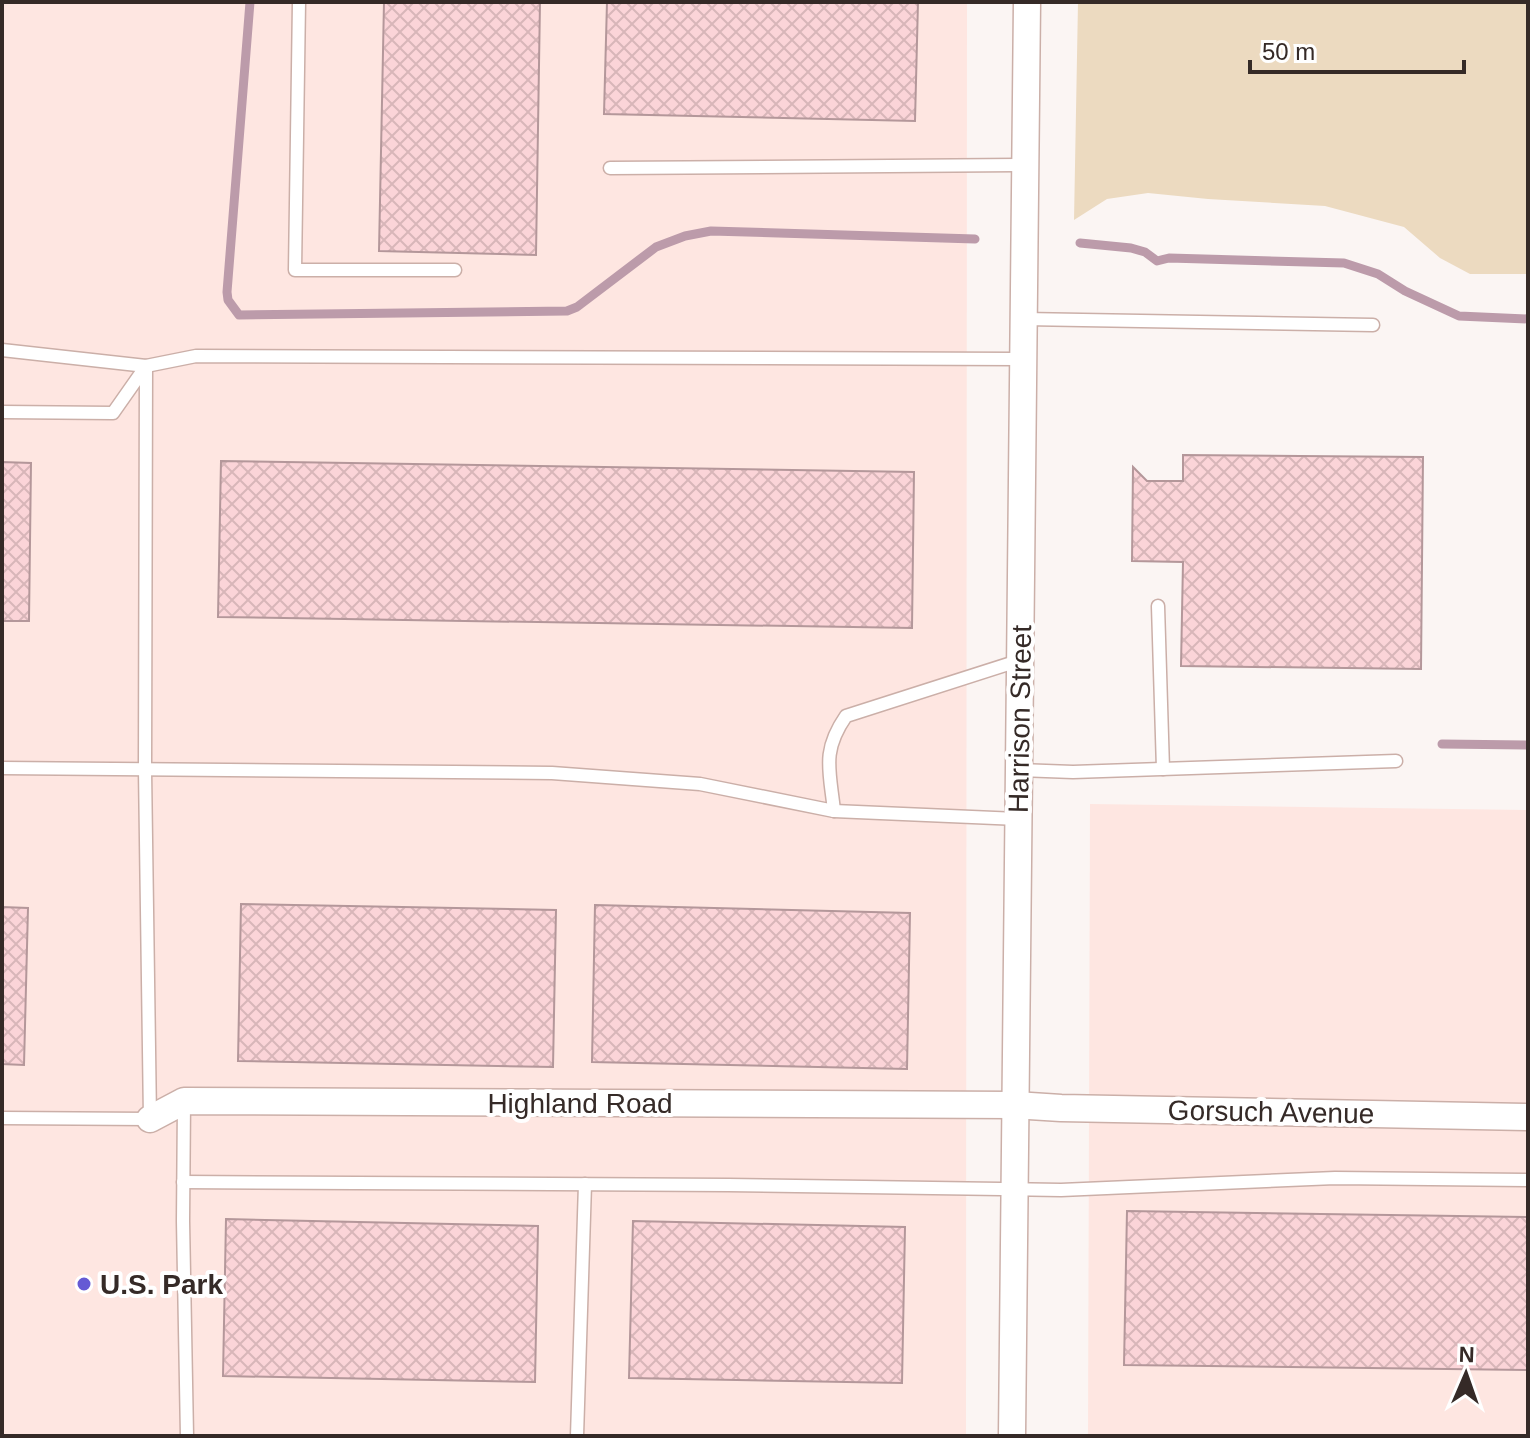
<svg xmlns="http://www.w3.org/2000/svg" width="1530" height="1438" font-family="Helvetica,sans-serif">
<style>
.built{fill:#fee6e1}
.grass{fill:#ecdac0}
.lines{fill:none;stroke-linecap:round;stroke-linejoin:round}
.stream{stroke:#bc9baa;stroke-width:9}
.building{fill:url(#building-cross-hatch);stroke:#b4979a;stroke-width:2}
.lane-casing{stroke:#cbafa8;stroke-width:15}
.street-casing{stroke:#cbafa8;stroke-width:29}
.lane{stroke:#fff;stroke-width:12}
.street{stroke:#fff;stroke-width:26}
.poi-dot{fill:#655ad4;stroke:#fff;stroke-width:3}
.labels{text-anchor:middle;dominant-baseline:central;stroke-width:8;stroke-linejoin:round;paint-order:stroke}
.street-label{font-size:28px;fill:#352a27;stroke:#fff}
.poi-label{font-size:28px;font-weight:bold;fill:#352a27;stroke:#fff;text-anchor:start}
</style>
<defs>
<pattern id="building-cross-hatch" width="8" height="8" patternUnits="userSpaceOnUse" patternTransform="scale(2)"><rect width="8" height="8" fill="#fbd4d8"/><path d="M0 0l8 8M0 8l8-8" fill="none" stroke="#d8b6b9"/></pattern>
</defs>
<rect width="100%" height="100%" fill="#fbf5f3"/>
<g class="built">
<path d="M2 2H967L966 1436H2Z"/>
<path d="M1090 804 1528 810V1436H1088Z"/>
</g>
<path class="grass" d="M1078 2H1528V274H1470L1440 258 1404 227 1325 206 1208 199 1148 193 1107 199 1074 220Z"/>
<g class="lines">
<g class="stream">
<path d="M250 2 227 292 228 300 239 315 567 311 577 307 656 247 685 236 711 231 975 239"/>
<path d="M1080 243 1131 248 1145 252 1157 261 1169 258 1344 263 1378 274 1405 291 1459 316 1528 319"/>
<path d="M1442 744 1528 745"/>
</g>
</g>
<g class="building">
<path d="M384 2H540L536 255 379 251Z"/>
<path d="M607 2H918L915 121 604 114Z"/>
<path d="M1183 455 1423 457 1421 669 1181 666 1183 562 1132 561 1133 467 1147 481H1183Z"/>
<path d="M221 461 914 472 912 628 218 617Z"/>
<path d="M2 462 31 463 29 621H2Z"/>
<path d="M241 904 556 910 553 1067 238 1061Z"/>
<path d="M595 905 910 913 907 1069 592 1062Z"/>
<path d="M2 907 28 908 24 1065 2 1064Z"/>
<path d="M1127 1211 1528 1217V1370L1124 1365Z"/>
<path d="M226 1219 538 1226 535 1382 223 1376Z"/>
<path d="M633 1221 905 1227 902 1383 629 1378Z"/>
</g>
<g class="lines">
<g class="lane-casing">
<g id="lane">
<path d="M299 2 295 270H455"/>
<path d="M610 168 1025 165"/>
<path d="M1024 319 1373 325"/>
<path d="M2 350 146 366 145 770 150 1119 2 1118"/>
<path d="M2 412 113 413 146 366 196 356 1024 359"/>
<path d="M1158 606 1163 769"/>
<path d="M2 768 552 773 700 784 834 811 1019 819"/>
<path d="M1019 770 1073 772 1396 761"/>
<path d="M834 811C830 771 821 752 846 716L1021 660"/>
<path d="M184 1101 183 1221 187 1436"/>
<path d="M183 1182 728 1185 1061 1190 1335 1178 1528 1180"/>
<path d="M577 1436 585 1184"/>
</g>
</g>
<g class="street-casing">
<g id="street">
<path d="M150 1119 184 1101 1014 1105 1061 1108 1528 1117"/>
<path d="M1012 1436 1027 2"/>
</g>
</g>
<use href="#lane" class="lane"/>
<use href="#street" class="street"/>
</g>
<circle class="poi-dot" cx="84" cy="1284" r="8"/>
<g class="labels">
<g class="street-label">
<text transform="translate(1020 719) rotate(-89)">Harrison Street</text>
<text x="580" y="1103">Highland Road</text>
<text transform="translate(1271 1112) rotate(1)">Gorsuch Avenue</text>
</g>
<g class="poi-label">
<text x="100" y="1284">U.S. Park</text>
</g>
</g>
<rect width="1530" height="1438" fill="none" stroke="#352a27" stroke-width="8"/>
<g transform="translate(1466 1374) rotate(2)" stroke="#ffffff" stroke-width="6" paint-order="stroke">
<path d="M0-6L14 30L0 20L-14 30Z" fill="#352a27"/>
<text y="-12" font-size="22" font-weight="bold" text-anchor="middle" fill="#352a27">N</text>
</g>
<path d="M1250 60v12h214v-12" fill="none" stroke="#352a27" stroke-width="4"/>
<text x="1262" y="60" font-size="24" fill="#352a27" stroke="#ffffff" stroke-width="6" paint-order="stroke">50 m</text>
</svg>
